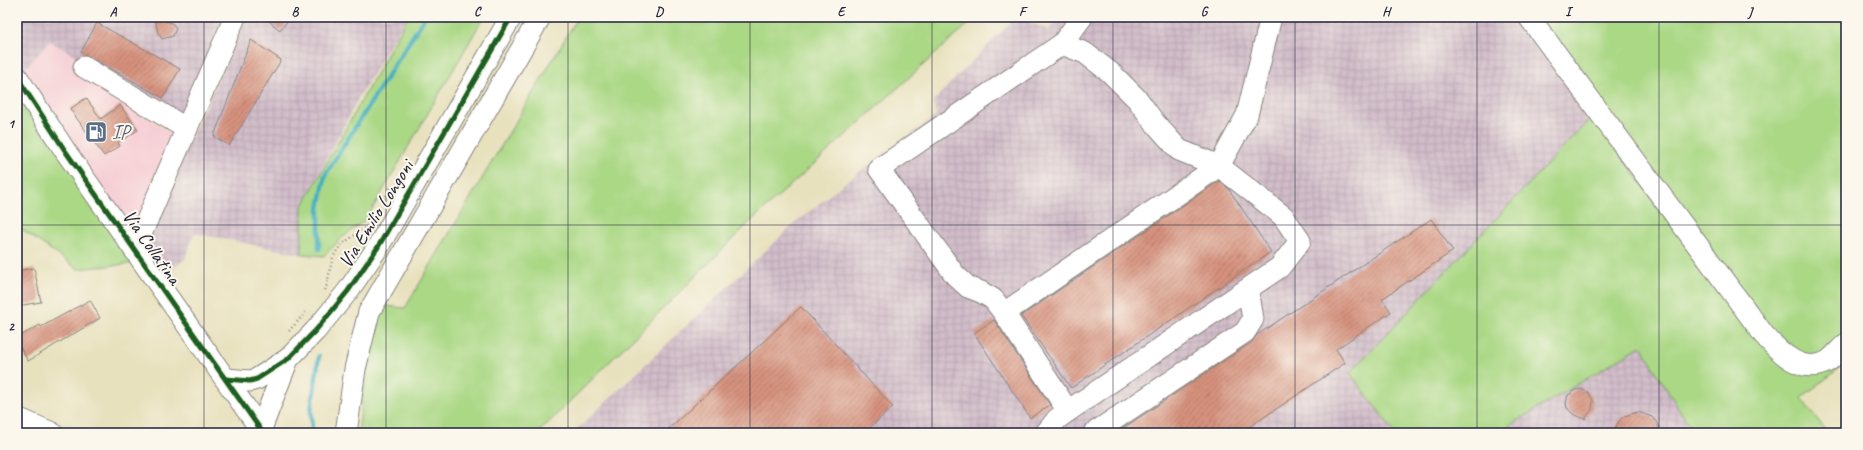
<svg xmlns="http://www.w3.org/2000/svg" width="1863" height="450" font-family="Caveat,sans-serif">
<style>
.built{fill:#f6cfd6}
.industrial{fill:url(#industrial-grid)}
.green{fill:#aad885;stroke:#667d60}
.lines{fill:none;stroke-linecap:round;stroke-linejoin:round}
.stream{stroke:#43afc0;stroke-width:4.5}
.building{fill:url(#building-hatch)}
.minor-casing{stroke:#85827c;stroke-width:23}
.path{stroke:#85827c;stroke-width:2.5;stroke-dasharray:1 3;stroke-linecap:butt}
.minor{stroke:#fff;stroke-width:21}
.cycleway-casing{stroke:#fbf7ec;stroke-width:8}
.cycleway{stroke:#1b5e20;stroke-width:5}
.grid{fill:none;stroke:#22223b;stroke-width:1;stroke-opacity:0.55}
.labels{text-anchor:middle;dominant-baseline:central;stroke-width:4;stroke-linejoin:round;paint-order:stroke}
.service-label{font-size:20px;fill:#4e5e75;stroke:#fbf7ec;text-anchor:start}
.street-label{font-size:20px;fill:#22223b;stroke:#fbf7ec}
.neatline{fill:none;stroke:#22223b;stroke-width:1.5}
.grid-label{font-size:13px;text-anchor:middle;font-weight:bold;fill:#22223b}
</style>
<defs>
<pattern id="industrial-grid" width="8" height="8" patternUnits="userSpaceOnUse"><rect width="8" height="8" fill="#d1bdc9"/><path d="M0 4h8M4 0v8" fill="none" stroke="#b3a2ae"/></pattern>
<pattern id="building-hatch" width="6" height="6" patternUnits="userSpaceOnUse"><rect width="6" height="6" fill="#d6927e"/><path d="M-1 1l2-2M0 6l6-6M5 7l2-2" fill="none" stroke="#ad7768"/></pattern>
</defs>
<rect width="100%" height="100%" fill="#fbf7ec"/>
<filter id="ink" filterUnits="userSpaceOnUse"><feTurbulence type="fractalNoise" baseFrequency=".025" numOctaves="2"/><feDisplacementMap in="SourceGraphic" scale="8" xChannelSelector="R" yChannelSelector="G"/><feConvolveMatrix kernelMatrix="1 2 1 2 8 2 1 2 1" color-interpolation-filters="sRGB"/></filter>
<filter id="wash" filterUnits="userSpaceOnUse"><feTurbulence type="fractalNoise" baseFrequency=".012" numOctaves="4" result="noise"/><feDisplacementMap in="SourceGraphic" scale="16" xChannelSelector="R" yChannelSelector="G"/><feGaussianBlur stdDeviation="0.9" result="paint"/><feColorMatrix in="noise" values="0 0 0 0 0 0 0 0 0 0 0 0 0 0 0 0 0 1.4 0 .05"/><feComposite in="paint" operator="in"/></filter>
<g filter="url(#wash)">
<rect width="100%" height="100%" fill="#e8e1be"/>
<path class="built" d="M50 41 80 58 73 70 175 135 138 223 131 230 23 71Z"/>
<g class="industrial">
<path d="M17 17H224L181 118 50 41 23 71 17 61Z"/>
<path d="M246 17H407L359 97 302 207 304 255 194 233 185 259 166 274 142 246Z"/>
<path d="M1016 17 1049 30 1058 17H1518L1592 117 1483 235 1350 373 1395 433H573L795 223 847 181 936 116 933 101Z"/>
<path d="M1642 345 1656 372 1694 433H1497Z"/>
</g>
<g class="green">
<path d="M408 17H484L367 218 342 238 324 256 302 254V207Z"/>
<path d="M578 17H976L751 221 538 433H358L371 335 386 306 405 308Z"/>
<path d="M1519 17H1846V363L1801 398 1828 433H1694L1656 372 1642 345 1497 433H1395L1350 373 1592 117 1689 247Z"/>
<path d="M17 89 137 263 78 269 17 226Z"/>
</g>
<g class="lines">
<g class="stream">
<path d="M319 249V209L325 175 425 17"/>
<path d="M312 433 311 410 319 356"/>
</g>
</g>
<g id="blocks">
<g class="building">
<path d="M264 17H291L280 30Z"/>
<path d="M155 18 172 23 176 28 173 36 162 39 158 33Z"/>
<path d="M97 23 180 69 163 98 81 52Z"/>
<path d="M251 40 281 60 229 146 214 136Z"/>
<path d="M86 98 101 119 120 105 138 130 118 143 120 146 104 156 70 109Z"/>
<path d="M1219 181 1228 188 1271 252 1071 388 1021 316Z"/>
<path d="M1431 219 1453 251 1382 299 1391 312 1336 349 1345 363 1240 433H1116L1252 342 1257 335Z"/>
<path d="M34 268 41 302 17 306V271Z"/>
<path d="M90 300 100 318 28 361 17 342V338L40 325 41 327Z"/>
<path d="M801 307 893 407 864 433H664Z"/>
<path d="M994 320 1050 405 1030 418 974 333Z"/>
<path d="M1580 389 1588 392 1593 400 1592 409 1585 419 1573 414 1567 408 1566 403 1568 395 1576 390Z"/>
<path d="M1638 412 1652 417 1657 423 1661 433H1613L1619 421 1624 416Z"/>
</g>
</g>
</g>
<g filter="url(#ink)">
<use href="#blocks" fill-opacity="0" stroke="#85827c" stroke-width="1"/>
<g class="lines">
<g class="minor-casing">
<g id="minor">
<path d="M1529 17 1764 335C1779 352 1803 376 1828 361 1834 357 1840 349 1846 344"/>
<path d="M1062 44 1085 53 1111 73 1138 100 1154 122 1179 150 1219 166 1247 115 1271 17"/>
<path d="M84 67 187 129"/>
<path d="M17 77 66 152 263 433"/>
<path d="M1219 166 1283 216 1300 241 1280 267 1068 411 1004 313Z"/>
<path d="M135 248 235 17"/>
<path d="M1004 313 993 299 981 292 968 287 955 275 879 169 1062 44 1082 17"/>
<path d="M226 379 250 381 257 379 288 359 316 330 348 291 378 247 511 17"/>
<path d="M17 418 52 433"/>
<path d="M261 429 288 359"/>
<path d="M346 433 355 369 369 312 540 17"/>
<path d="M1046 433 1057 419 1068 411"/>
<path d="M1094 433 1245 332 1253 319 1248 289"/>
</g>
</g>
<g class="path">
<path d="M325 290C330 278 329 263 336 252 344 239 361 234 371 222 379 212 384 198 391 187"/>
<path d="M289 331 306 312"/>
</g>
<use href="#minor" class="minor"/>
<g class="cycleway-casing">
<g id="cycleway">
<path d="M17 77 66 152 263 433"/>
<path d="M226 379 250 381 257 379 288 359 316 330 348 291 378 247 511 17"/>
</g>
</g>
<use href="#cycleway" class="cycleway"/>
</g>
</g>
<path class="grid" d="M204 17V433M386 17V433M568 17V433M750 17V433M932 17V433M1113 17V433M1295 17V433M1477 17V433M1659 17V433M17 225H1846"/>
<defs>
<g id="fuel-square" transform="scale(1.15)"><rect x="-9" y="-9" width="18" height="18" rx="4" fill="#5c6f8a" stroke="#fbf7ec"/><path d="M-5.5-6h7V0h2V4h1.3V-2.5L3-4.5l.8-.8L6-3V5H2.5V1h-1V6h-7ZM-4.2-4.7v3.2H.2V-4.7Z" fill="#fff"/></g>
</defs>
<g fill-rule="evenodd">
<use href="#fuel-square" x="96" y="132"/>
</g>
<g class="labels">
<g class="service-label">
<text x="112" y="132">IP</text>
</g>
<g class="street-label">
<text transform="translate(376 214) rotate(-58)">Via Emilio Longoni</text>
<text transform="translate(152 247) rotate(55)">Via Collatina</text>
</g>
</g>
<rect width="1863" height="450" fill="none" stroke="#fbf7ec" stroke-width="44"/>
<rect x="22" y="22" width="1819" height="406" class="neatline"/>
<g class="grid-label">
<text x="113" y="16">A</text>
<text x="295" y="16">B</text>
<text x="477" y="16">C</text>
<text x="659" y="16">D</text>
<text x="841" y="16">E</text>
<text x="1022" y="16">F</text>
<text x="1204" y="16">G</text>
<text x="1386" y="16">H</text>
<text x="1568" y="16">I</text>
<text x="1750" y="16">J</text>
<text x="11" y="128">1</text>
<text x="11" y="331">2</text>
</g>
</svg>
